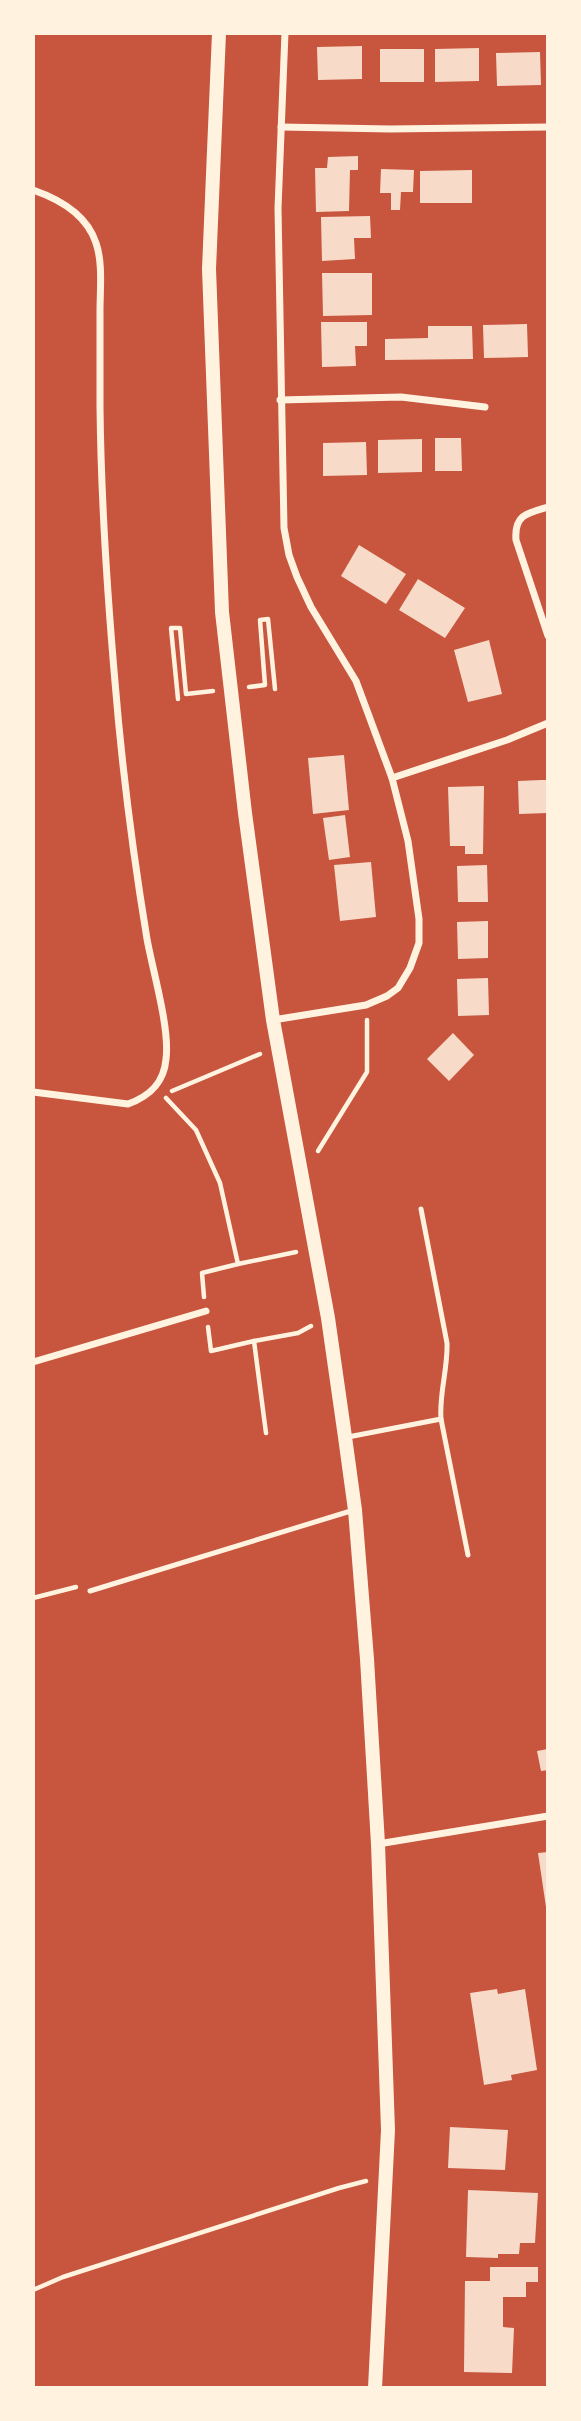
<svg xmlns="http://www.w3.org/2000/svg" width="581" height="2421" font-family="'Nunito Sans',sans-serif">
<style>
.building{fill:#f7dbc8}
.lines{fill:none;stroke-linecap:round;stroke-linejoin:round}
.path{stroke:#fff3e0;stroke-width:4.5}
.service{stroke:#fff3e0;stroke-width:5}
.minor{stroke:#fff3e0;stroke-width:7}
.secondary{stroke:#fff3e0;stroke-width:14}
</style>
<rect width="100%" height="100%" fill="#c8553d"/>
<g class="building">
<path d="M362 46V79L318 80 317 47Z"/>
<path d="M479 48V81L435 82V49Z"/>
<rect x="380" y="49" width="44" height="33"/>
<path d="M540 52 541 85 497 86 496 53Z"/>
<path d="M358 156V170H350L349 211 316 212 315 168H327L328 157Z"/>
<path d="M381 169 414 170 413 192H401L400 210H391V193H380Z"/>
<path d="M472 170V203H420V171Z"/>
<path d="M370 216 371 238H354L355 259 322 261 321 217Z"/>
<path d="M322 273H372V315L323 316Z"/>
<path d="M321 322H367V346H355L356 366 322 367Z"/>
<path d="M527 324 528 357 484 358 483 325Z"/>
<path d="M428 326H472L473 359 385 360V339L428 338Z"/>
<path d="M435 438H461L462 471H435Z"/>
<path d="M422 439V472L378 473V440Z"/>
<path d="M366 442 367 475 323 476V443Z"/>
<path d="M359 545 406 574 386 604 341 576Z"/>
<path d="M418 579 465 608 445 638 399 610Z"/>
<path d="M489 640 502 694 468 702 454 650Z"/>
<path d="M344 755 349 810 313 814 308 758Z"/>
<path d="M541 780H548V813L519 814 518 781Z"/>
<path d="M484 786 483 854H465V846H450L448 787Z"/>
<path d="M345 815 350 857 329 860 323 818Z"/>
<path d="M371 862 376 917 340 921 334 865Z"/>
<path d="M487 865 488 902H458L457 866Z"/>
<path d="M488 921V958L458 959 457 922Z"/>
<path d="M488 978 489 1015 458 1016 457 979Z"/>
<path d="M453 1033 474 1055 449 1081 427 1059Z"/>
<path d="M548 1749V1770L541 1771 537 1751Z"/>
<path d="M548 1852V1907H546L538 1853Z"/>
<path d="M497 1989 498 1994 525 1989 537 2070 511 2075 512 2080 484 2085 470 1993Z"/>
<path d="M450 2127 508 2130 505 2170 448 2168Z"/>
<path d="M468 2190 538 2193 535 2243H520L519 2254H498V2258L466 2257Z"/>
<path d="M490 2267H538V2282H526V2297H503V2327L514 2328 512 2373 464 2372 465 2281H490Z"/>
</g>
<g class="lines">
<g class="path">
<path d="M249 687 265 685 260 620 268 619 275 689"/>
<path d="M178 699 171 628H180L186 694 213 691"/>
<path d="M172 1091 260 1054"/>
<path d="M166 1098 196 1130 220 1183 238 1264 202 1273 204 1297"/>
<path d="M318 1151 367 1072V1020"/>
<path d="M238 1264 296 1252"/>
<path d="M208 1327 211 1351 254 1341 266 1433"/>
<path d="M254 1341 298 1333 311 1326"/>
<path d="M33 1598 76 1587"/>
<path d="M33 2290 63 2277 339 2188 366 2181"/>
</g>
<g class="service">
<path d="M421 1209 447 1343C448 1369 439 1393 441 1419L468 1555"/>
<path d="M348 1437 441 1419"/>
<path d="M90 1591 354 1510"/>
</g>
<g class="minor">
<path d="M281 127 390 129 548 127"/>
<path d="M33 190C59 199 87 215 96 243 103 263 100 290 100 311 100 343 100 375 100 407 101 498 107 590 115 682 122 768 133 854 147 939 153 972 170 1028 166 1059 164 1083 150 1096 128 1104L33 1092"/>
<path d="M280 400 401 397 485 407"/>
<path d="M548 507C527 513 514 515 516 540L548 636"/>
<path d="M392 778 507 740 548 723"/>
<path d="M273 1020 366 1005 387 996 398 988 410 968 419 943V919L408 841 392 778 356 681 311 607 297 577 289 555 284 528 278 208 285 33"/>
<path d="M33 1362 206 1311"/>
<path d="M378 1844 548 1816"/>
</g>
<path class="secondary" d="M219 33 209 269 222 612 245 813 273 1020 328 1318 345 1437 355 1510 367 1659 378 1844 388 2130 375 2388"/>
</g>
<rect width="581" height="2421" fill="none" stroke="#fff3e0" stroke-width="70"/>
</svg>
